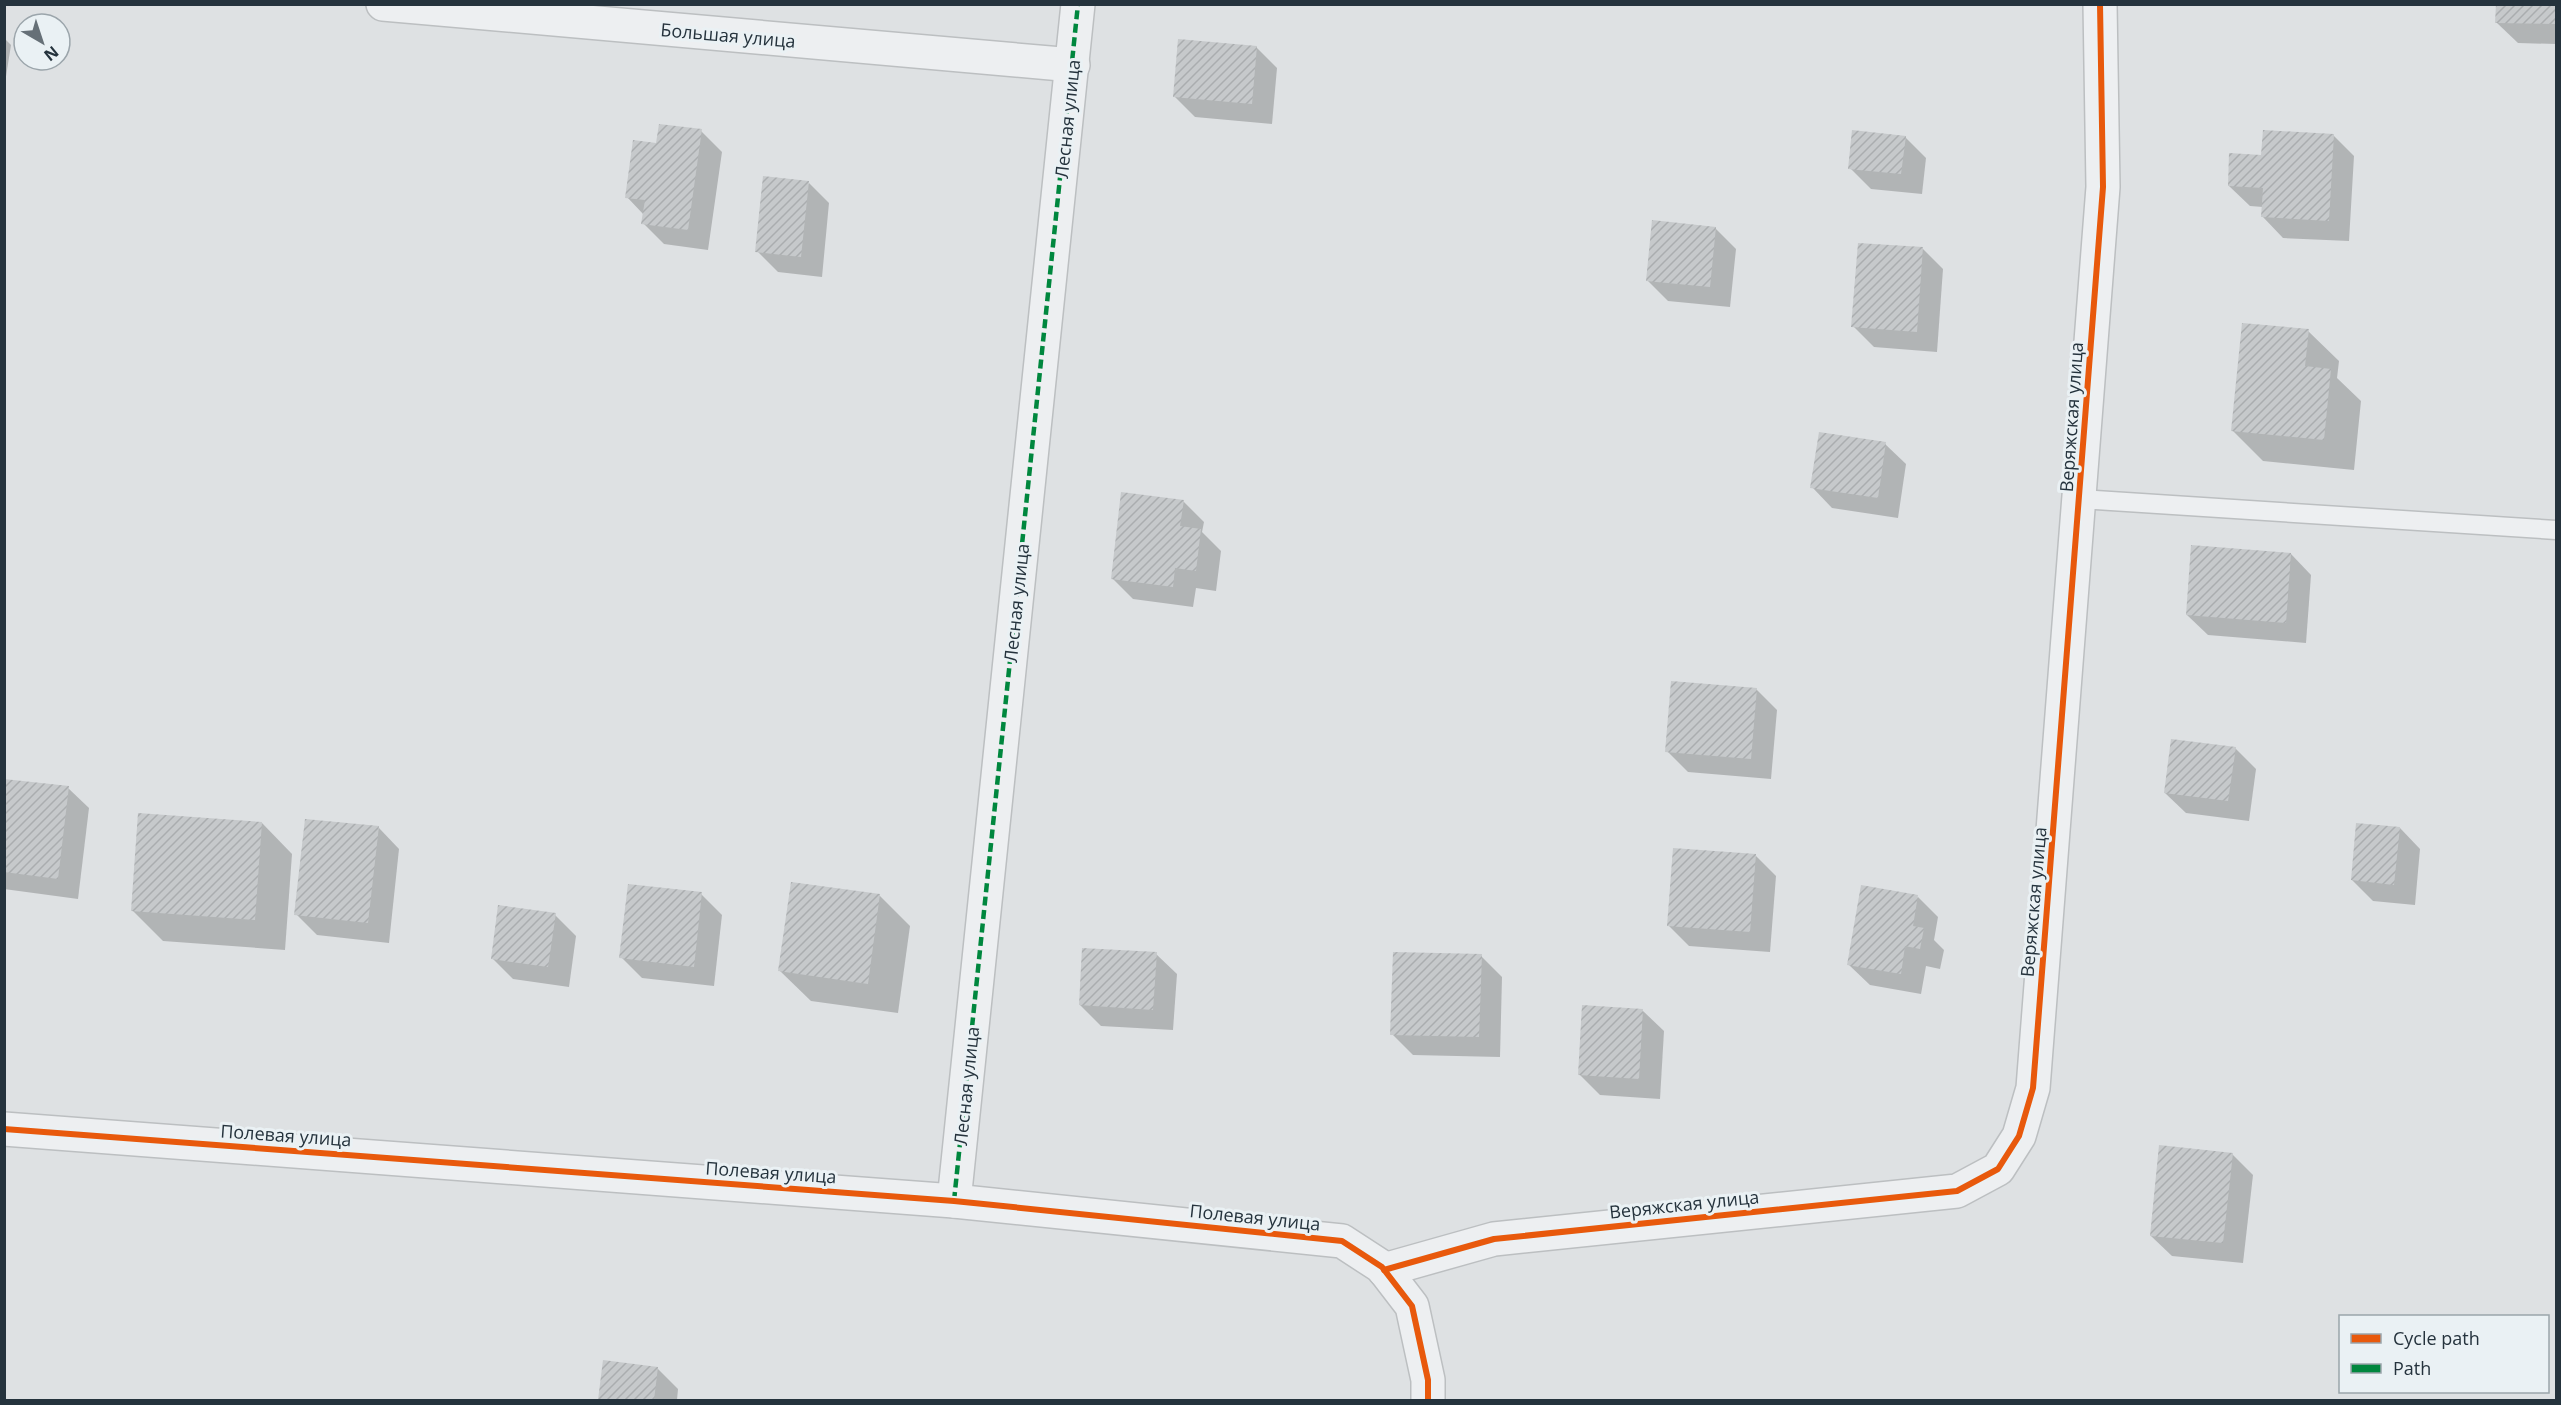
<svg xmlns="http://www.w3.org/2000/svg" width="2561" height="1405" viewBox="0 0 2561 1405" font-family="'Open Sans',sans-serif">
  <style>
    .shadow { fill: #0003 }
    .building { fill: url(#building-hatch) }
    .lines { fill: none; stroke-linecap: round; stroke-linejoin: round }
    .lane-casing { stroke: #bcbfc1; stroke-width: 21 }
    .street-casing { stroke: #bcbfc1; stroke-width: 36 }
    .lane { stroke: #edeff1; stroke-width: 18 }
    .street { stroke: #edeff1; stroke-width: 33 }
    .quiet { stroke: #00873e; stroke-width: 4.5; stroke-dasharray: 9 4.5; stroke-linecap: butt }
    .cycleway-casing { stroke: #eaf1f4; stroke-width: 10 }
    .cycleway { stroke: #e8590c; stroke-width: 6 }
    .labels { text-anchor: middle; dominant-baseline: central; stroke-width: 6; stroke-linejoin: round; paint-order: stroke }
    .street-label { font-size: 18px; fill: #25333d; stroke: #eaf1f4 }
  </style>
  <defs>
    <pattern id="building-hatch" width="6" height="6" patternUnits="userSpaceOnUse" patternTransform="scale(1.5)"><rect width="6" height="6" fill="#c6c9cb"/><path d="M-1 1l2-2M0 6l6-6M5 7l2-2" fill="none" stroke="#aaadaf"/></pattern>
  </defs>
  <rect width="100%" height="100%" fill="#dee1e3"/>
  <g class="shadow">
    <path d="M2497,4H2556V44L2518,43L2497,23Z"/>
    <path d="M4,38L11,45L4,89Z"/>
    <path d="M1256,47L1277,68L1272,124L1195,117L1174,96Z"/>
    <path d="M701,131L722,152L708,250L664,244L643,223L644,215L627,197L658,144Z"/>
    <path d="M2333,135L2354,156L2349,241L2283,238L2263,217V207L2250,206L2229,186L2263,157Z"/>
    <path d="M1905,137L1926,158L1922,194L1871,189L1850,168Z"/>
    <path d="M809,183L829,203L822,277L778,272L757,251Z"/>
    <path d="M1715,228L1736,249L1730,307L1668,301L1647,280Z"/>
    <path d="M1922,248L1943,269L1937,352L1874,347L1853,326Z"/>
    <path d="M2308,331L2339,361L2337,378L2361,401L2354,470L2263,461L2233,431Z"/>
    <path d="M1885,444L1906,464L1898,518L1832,508L1812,487Z"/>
    <path d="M1183,501L1204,522L1202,532L1221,551L1216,591L1196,588L1193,607L1133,599L1112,578Z"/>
    <path d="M2291,554L2311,575L2306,643L2208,635L2187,615Z"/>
    <path d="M1756,689L1777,710L1771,779L1688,772L1667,751Z"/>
    <path d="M2235,748L2256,769L2249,821L2186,813L2165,793Z"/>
    <path d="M4,780L68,788L89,808L78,899L4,889Z"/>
    <path d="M262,823L292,854L285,950L163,941L132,910Z"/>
    <path d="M379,828L399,849L389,943L317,935L296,914Z"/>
    <path d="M2400,828L2420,849L2415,905L2373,901L2352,880Z"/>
    <path d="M1756,856L1776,876L1770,952L1689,946L1668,925Z"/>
    <path d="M701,894L722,915L714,986L642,978L621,957Z"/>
    <path d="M879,895L910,926L898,1013L811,1001L780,971Z"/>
    <path d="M1918,897L1938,917L1934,940L1944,950L1940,969L1926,966L1921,994L1870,985L1849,965Z"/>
    <path d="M555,915L576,936L569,987L513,979L492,958Z"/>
    <path d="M1156,954L1177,974L1173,1030L1101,1026L1080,1005Z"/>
    <path d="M1481,956L1502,977L1500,1057L1413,1055L1392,1034Z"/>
    <path d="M1643,1011L1664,1031L1660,1099L1600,1095L1579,1074Z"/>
    <path d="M2232,1154L2253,1175L2243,1263L2172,1256L2151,1236Z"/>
    <path d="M605,1362L657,1368L678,1389L677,1400H599Z"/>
  </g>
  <g class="building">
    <path d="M2496,4H2556V24L2495,23Z"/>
    <path d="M1178,39L1257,46L1252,104L1173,97Z"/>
    <path d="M659,124L702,129L688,230L641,224L645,200L625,198L633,140L656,143Z"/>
    <path d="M1852,130L1906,136L1901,174L1848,169Z"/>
    <path d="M2263,130L2334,134L2329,221L2261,217L2263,188L2228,186L2229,153L2261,155Z"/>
    <path d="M763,176L809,181L801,257L755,252Z"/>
    <path d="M1652,220L1716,227L1710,287L1646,281Z"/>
    <path d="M1858,243L1923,247L1917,332L1851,327Z"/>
    <path d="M2242,323L2309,329L2305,366L2331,369L2324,440L2231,431Z"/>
    <path d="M1819,432L1886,442L1878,498L1810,488Z"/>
    <path d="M1121,492L1184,500L1180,526L1201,529L1196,571L1175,568L1173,587L1111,579Z"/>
    <path d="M2191,545L2291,553L2286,623L2186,615Z"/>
    <path d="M1671,681L1757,688L1751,759L1665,752Z"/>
    <path d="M2171,739L2236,747L2228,801L2164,793Z"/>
    <path d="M4,779L69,786L58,879L4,872Z"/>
    <path d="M138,813L262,822L255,920L131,911Z"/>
    <path d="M305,819L379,826L368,923L294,915Z"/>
    <path d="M2356,823L2400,827L2394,885L2351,880Z"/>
    <path d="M1673,848L1756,854L1750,932L1667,926Z"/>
    <path d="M791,882L880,894L868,984L778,971Z"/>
    <path d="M628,884L702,892L694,967L619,958Z"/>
    <path d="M1861,885L1918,895L1913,926L1924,928L1920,949L1905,946L1901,974L1847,965Z"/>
    <path d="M498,905L556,913L548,967L491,959Z"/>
    <path d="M1082,948L1157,952L1153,1010L1079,1005Z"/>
    <path d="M1393,952L1482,954L1479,1037L1390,1035Z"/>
    <path d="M1582,1005L1643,1009L1639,1079L1578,1075Z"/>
    <path d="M2159,1145L2233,1153L2223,1243L2150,1236Z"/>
    <path d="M603,1360L658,1367L654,1400H598Z"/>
  </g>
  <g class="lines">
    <g class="lane-casing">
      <path id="lane" d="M2080,499L2556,530"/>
    </g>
    <g class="street-casing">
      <g id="street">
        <path d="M383,4L1073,65"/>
        <path d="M4,1129L954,1201L1342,1241L1382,1267L1412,1306L1428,1380V1400"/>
        <path d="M954,1201L1078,4"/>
        <path d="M1384,1270L1494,1239L1957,1191L1998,1169L2019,1136L2033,1088L2103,187L2100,4"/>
      </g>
    </g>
    <use href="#lane" class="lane"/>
    <use href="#street" class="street"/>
    <path class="quiet" d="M954,1201L1078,4"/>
    <g class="cycleway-casing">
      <g id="cycleway">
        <path d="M4,1129L954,1201L1342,1241L1382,1267L1412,1306L1428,1380V1400"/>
        <path d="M1384,1270L1494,1239L1957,1191L1998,1169L2019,1136L2033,1088L2103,187L2100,4"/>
      </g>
    </g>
    <use href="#cycleway" class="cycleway"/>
  </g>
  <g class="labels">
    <g class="street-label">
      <text transform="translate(728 35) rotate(5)">Большая улица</text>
      <text transform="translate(1067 119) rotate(-84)">Лесная улица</text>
      <text transform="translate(2071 417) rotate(-86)">Веряжская улица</text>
      <text transform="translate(1016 603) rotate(-84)">Лесная улица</text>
      <text transform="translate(2033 902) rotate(-85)">Веряжская улица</text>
      <text transform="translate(966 1086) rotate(-84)">Лесная улица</text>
      <text transform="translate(286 1135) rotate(4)">Полевая улица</text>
      <text transform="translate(771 1172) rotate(4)">Полевая улица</text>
      <text transform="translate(1684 1204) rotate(-6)">Веряжская улица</text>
      <text transform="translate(1255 1217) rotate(6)">Полевая улица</text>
    </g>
  </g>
  <rect width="2561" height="1405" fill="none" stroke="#25333d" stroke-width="12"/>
  <rect x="2339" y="1315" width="210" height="78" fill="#eaf1f4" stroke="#9ba5ab" stroke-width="1.5"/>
  <rect x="2351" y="1334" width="30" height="9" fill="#e8590c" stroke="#9ba5ab" stroke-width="1.5"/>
  <text x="2393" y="1345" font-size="18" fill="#25333d">Cycle path</text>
  <rect x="2351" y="1364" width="30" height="9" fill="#00873e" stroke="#9ba5ab" stroke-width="1.5"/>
  <text x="2393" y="1375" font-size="18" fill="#25333d">Path</text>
  <g transform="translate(42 42) rotate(141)"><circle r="28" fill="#eaf1f4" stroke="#9ba5ab" stroke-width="1.5"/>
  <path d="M0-4.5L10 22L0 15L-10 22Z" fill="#667077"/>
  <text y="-9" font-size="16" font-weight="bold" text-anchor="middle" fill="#25333d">N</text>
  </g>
</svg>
